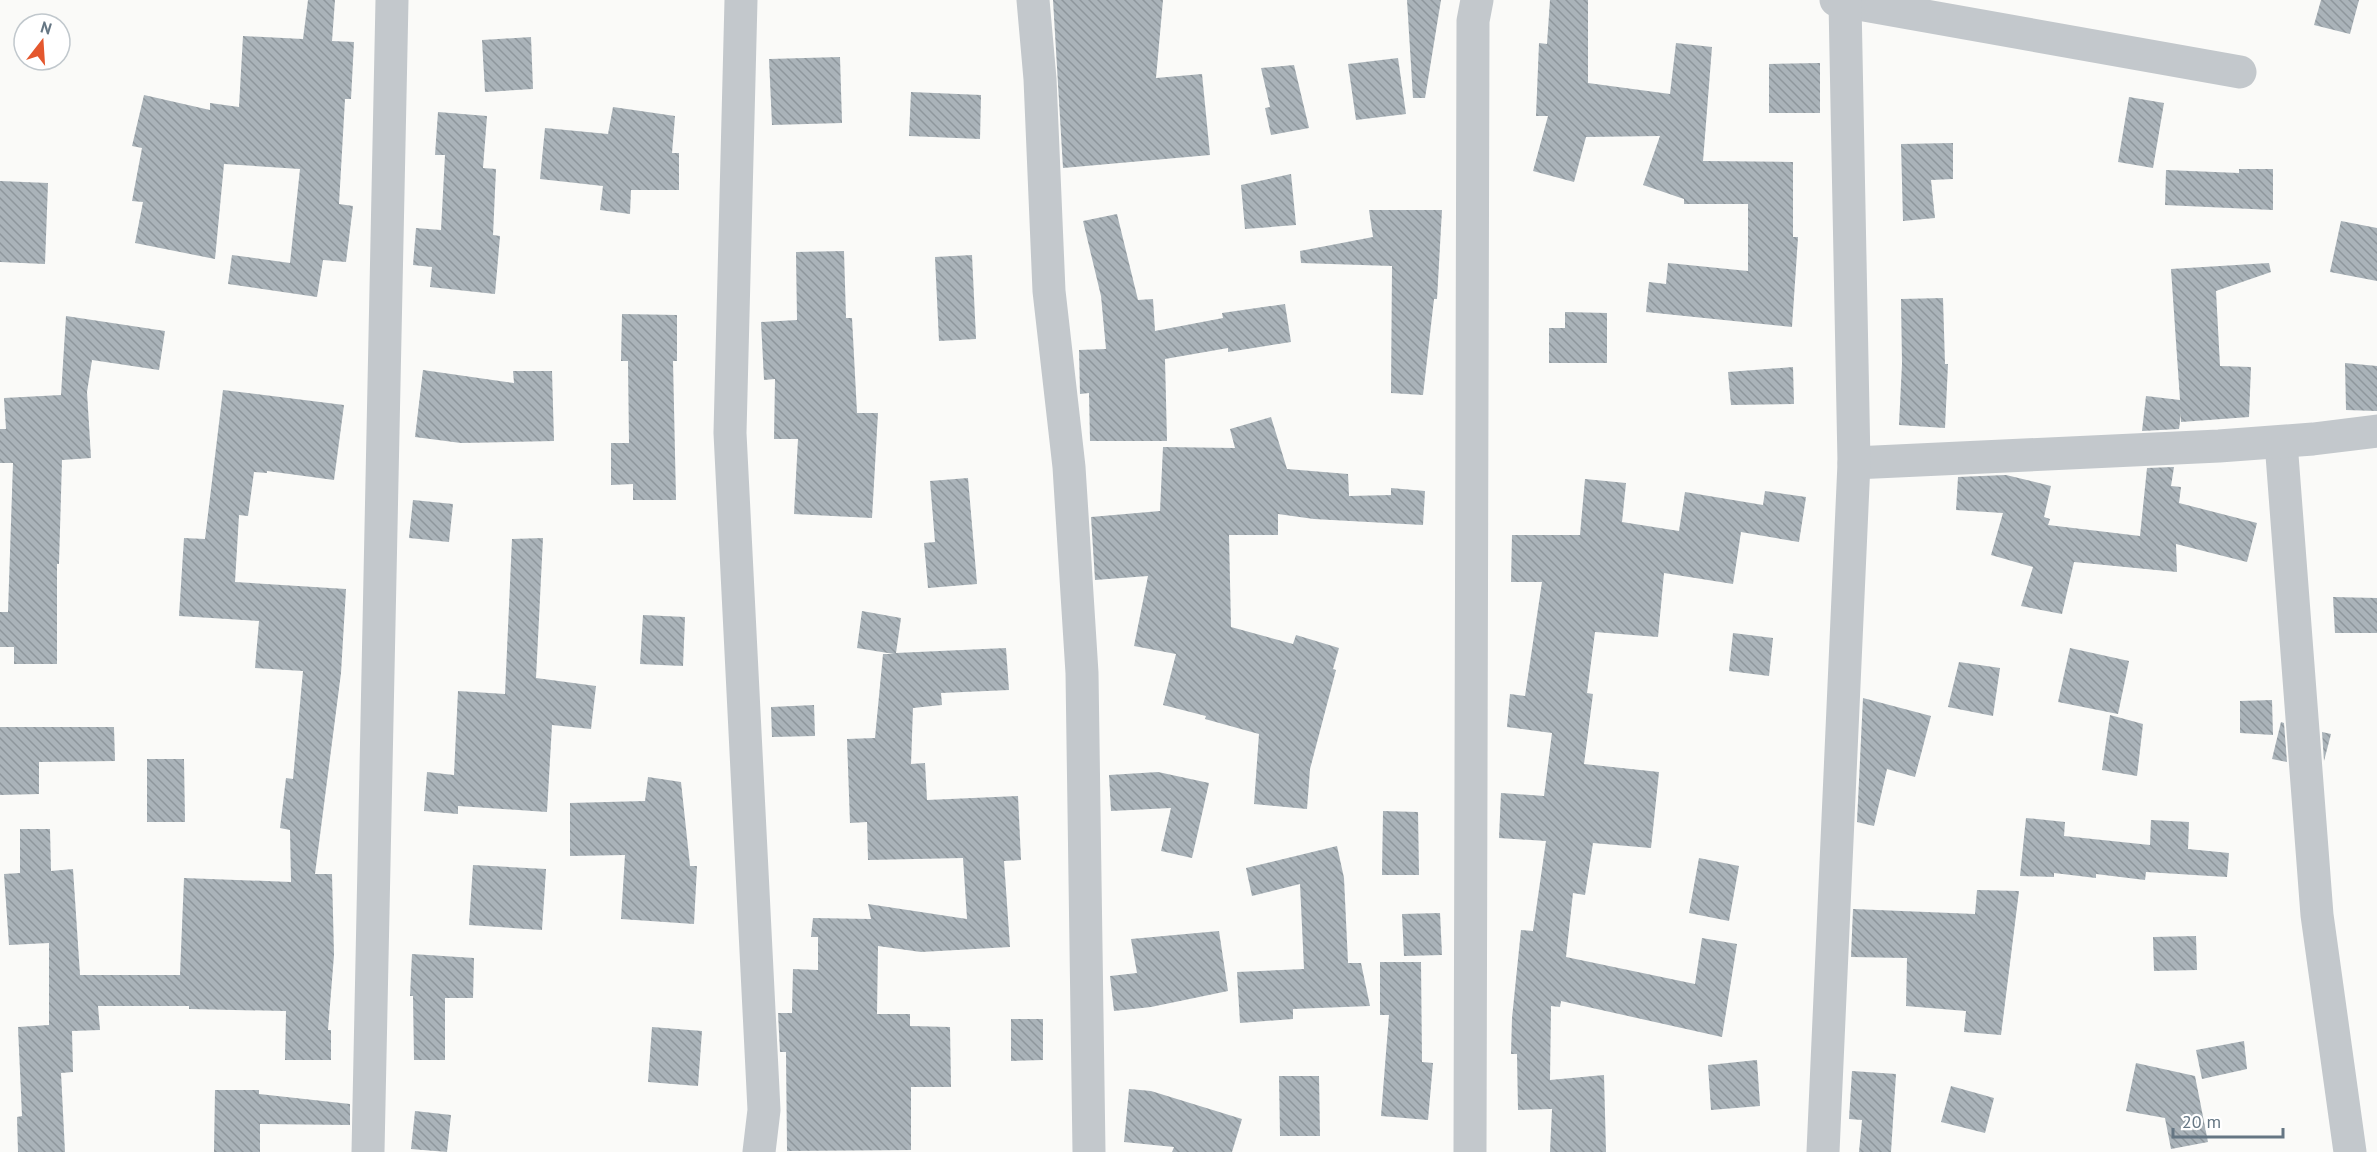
<svg xmlns="http://www.w3.org/2000/svg" width="2377" height="1152" viewBox="0 0 2377 1152" font-family="'PT Sans',sans-serif">
  <style>
    .building { fill: url(#building-back-hatch) }
    .lines { fill: none; stroke-linecap: round; stroke-linejoin: round }
    .minor { stroke: #c3c8cc; stroke-width: 33 }
  </style>
  <defs>
    <pattern id="building-back-hatch" width="6" height="6" patternUnits="userSpaceOnUse" patternTransform="scale(1.5)"><rect width="6" height="6" fill="#aab3b9"/><path d="M-1 5l2 2M0 0l6 6M5-1l2 2" fill="none" stroke="#8e969c"/></pattern>
  </defs>
  <rect width="100%" height="100%" fill="#fafaf8"/>
  <g class="building">
    <path d="M308,0H335L332,41L354,42L351,99H345L339,204L353,206L346,262L323,260L317,297L228,284L232,255L290,263L300,169L224,164L215,259L135,243L143,202L132,201L142,148L132,146L144,95L210,110V103L239,107L243,36L303,39Z"/>
    <path d="M1053,0H1163L1156,78L1202,74L1210,155L1063,168Z"/>
    <path d="M1407,0H1441L1425,98H1413Z"/>
    <path d="M1550,0H1588V83L1670,94L1676,43L1712,47L1703,161L1793,162V237H1798L1792,327L1646,312L1649,282L1666,284L1668,263L1748,271V204H1684V199L1643,185L1660,136L1586,137L1574,182L1533,171L1548,116H1536L1539,43L1547,44Z"/>
    <path d="M2321,0H2359L2350,34L2314,25Z"/>
    <path d="M531,37L533,89L485,92L482,40Z"/>
    <path d="M840,57L842,123L772,125L769,59Z"/>
    <path d="M1398,58L1406,114L1356,120L1348,64Z"/>
    <path d="M1820,63V113H1769V64Z"/>
    <path d="M1294,65L1309,128L1271,135L1265,108L1270,107L1261,68Z"/>
    <path d="M911,92L981,95L980,139L909,136Z"/>
    <path d="M2129,97L2164,103L2153,168L2118,162Z"/>
    <path d="M613,107L675,116L672,153H679V190H631L630,214L600,210L603,186L540,179L545,128L608,134Z"/>
    <path d="M438,112L487,116L483,168L496,169L493,235L500,236L495,294L430,287L432,267L413,265L416,228L441,230L445,155H435Z"/>
    <path d="M1953,143V179L1931,180L1935,218L1903,221L1901,144Z"/>
    <path d="M2239,169H2273V210L2165,205L2166,170L2239,173Z"/>
    <path d="M1291,174L1296,225L1245,229L1241,185Z"/>
    <path d="M0,181L48,183L45,264L0,262Z"/>
    <path d="M1369,210H1442L1437,299H1434L1423,395L1391,393L1392,266L1301,263L1300,251L1373,237Z"/>
    <path d="M1117,214L1138,300L1153,299L1155,331L1223,318L1222,313L1285,304L1291,342L1228,352V348L1165,359L1167,441H1090L1089,393L1080,394L1079,350L1106,349L1101,296L1083,221Z"/>
    <path d="M2341,221L2377,228V281L2330,272Z"/>
    <path d="M844,251L846,318H852L857,413H878L872,518L794,514L798,439H774L775,379L764,380L761,322L797,320L796,252Z"/>
    <path d="M972,255L976,339L939,341L935,257Z"/>
    <path d="M2269,263L2271,272L2216,291L2220,366L2251,367L2249,417L2181,422V414L2179,429L2142,431L2146,396L2180,400L2171,269Z"/>
    <path d="M1943,298L1945,364H1948L1945,428L1899,425L1902,364L1901,299Z"/>
    <path d="M1565,312L1607,313V363H1549V328H1565Z"/>
    <path d="M622,314L677,315V361H673L676,500H633V484L611,485V443H629L628,361H621Z"/>
    <path d="M66,316L165,331L159,370L92,360L87,392L91,458L62,460L59,564H57V664H14V647H0V612H8L13,463H0V429H6L4,398L61,395Z"/>
    <path d="M2345,363L2377,366V411L2346,410Z"/>
    <path d="M1793,367L1794,404L1731,405L1728,372Z"/>
    <path d="M423,370L514,383L513,371H552L554,441L461,443L415,437Z"/>
    <path d="M223,390L344,405L334,480L267,471V473L254,472L248,516L239,515L235,582L346,589L341,673L315,874H332L334,955L328,1030H331V1060H285L286,1011L189,1009V1006H98L100,1030L72,1031L73,1072L61,1073L65,1152H18L17,1117L22,1116L18,1027L49,1025V943L9,945L4,874L20,873V829H50L51,871L73,869L80,975H180L184,878L291,882L290,830L280,828L286,778L293,779L303,671L255,668L259,621L179,616L184,538L205,539Z"/>
    <path d="M1271,417L1287,469L1348,474L1349,496L1391,495V488L1425,491L1423,525L1314,519L1278,514V535H1229L1231,627L1293,644L1296,635L1339,648L1333,669L1336,670L1310,769L1307,809L1254,804L1259,734L1205,719L1206,716L1163,705L1176,654L1134,646L1148,576L1095,580L1091,517L1160,511L1163,447L1235,448L1230,429Z"/>
    <path d="M2174,467L2171,486L2181,487L2179,503L2257,523L2247,562L2176,544L2177,572L2074,562L2062,614L2021,606L2033,567L1991,555L2003,513L1956,510L1958,477L2006,475L2051,486L2044,517L2050,519L2048,525L2140,536L2147,468Z"/>
    <path d="M968,478L977,584L928,588L924,543L935,542L930,481Z"/>
    <path d="M1585,479L1626,483L1622,522L1679,531L1685,492L1763,505L1765,491L1806,497L1799,542L1741,532L1733,584L1664,573L1658,637L1595,632L1587,693L1593,694L1584,764L1659,772L1651,848L1593,843L1585,895L1573,893L1566,957L1695,984L1702,938L1737,944L1722,1037L1561,1001L1560,1007L1551,1006L1550,1080L1604,1075L1606,1152H1550L1552,1109L1518,1110L1517,1054H1511L1512,1018L1521,930L1533,931L1546,841L1499,838L1501,793L1544,796L1552,733L1507,727L1510,694L1525,696L1542,582H1511L1512,535H1580Z"/>
    <path d="M413,500L453,504L449,542L409,538Z"/>
    <path d="M543,538L536,678L596,686L591,729L552,725L547,812L458,806V814L424,811L427,772L454,775L458,691L505,694L512,539Z"/>
    <path d="M2333,597L2377,598V633H2335Z"/>
    <path d="M862,611L901,618L896,653L1006,648L1009,690L941,693L942,705L913,708L911,764L925,763L927,800L1018,796L1021,860L1004,861L1010,947L921,952L878,946L877,1014H910V1026L950,1027L951,1087H911V1150L787,1151L786,1052H780L778,1013H792L793,969L818,970V937H811L813,918L871,919L868,904L967,919L963,858L868,860L867,822L850,823L847,739L875,738L883,654H894L857,648Z"/>
    <path d="M643,615L685,617L683,666L640,664Z"/>
    <path d="M1733,633L1773,638L1769,676L1729,671Z"/>
    <path d="M2070,648L2129,661L2118,714L2058,702Z"/>
    <path d="M1959,662L2000,668L1993,716L1948,707Z"/>
    <path d="M1863,698L1931,716L1915,777L1887,769L1874,826L1857,822Z"/>
    <path d="M2272,700L2273,735L2240,733V701Z"/>
    <path d="M814,705L815,736L772,737L771,707Z"/>
    <path d="M2110,715L2143,724L2137,776L2102,770Z"/>
    <path d="M2281,722L2284,723L2287,762L2272,759Z"/>
    <path d="M0,727H114L115,761L39,762V794L0,795Z"/>
    <path d="M2322,732L2331,734L2324,761Z"/>
    <path d="M147,759H184L185,822H147Z"/>
    <path d="M1158,772L1209,783L1192,858L1161,851L1171,808L1111,811L1109,775Z"/>
    <path d="M648,777L681,782L690,866H697L694,924L621,919L625,855L570,856V803L645,801Z"/>
    <path d="M1383,811L1418,812L1419,875H1382Z"/>
    <path d="M2026,818L2065,822L2064,836L2150,845L2151,820L2189,822L2188,849L2229,853L2227,877L2146,872L2145,880L2096,874V878L2054,873V877L2020,876Z"/>
    <path d="M1337,846L1344,878L1348,963H1361L1370,1006L1293,1009V1019L1240,1023L1237,972L1304,969L1300,884L1252,896L1246,868Z"/>
    <path d="M1699,858L1739,866L1729,921L1689,913Z"/>
    <path d="M473,865L546,869L542,930L469,925Z"/>
    <path d="M1977,890L2019,891L2001,1035L1964,1032L1966,1011L1906,1006L1907,958L1851,957L1853,909L1975,914Z"/>
    <path d="M1440,913L1442,955L1404,956L1402,914Z"/>
    <path d="M1219,931L1228,991L1151,1007L1114,1011L1110,976L1137,973L1131,939Z"/>
    <path d="M2196,936L2197,970L2154,971L2153,937Z"/>
    <path d="M412,954L474,958L473,998H445V1060H414L413,996H410Z"/>
    <path d="M1380,962H1421L1422,1062L1433,1063L1428,1120L1381,1116L1389,1015H1380Z"/>
    <path d="M1011,1019H1043V1060L1011,1061Z"/>
    <path d="M652,1027L702,1031L698,1086L648,1082Z"/>
    <path d="M2244,1041L2247,1069L2202,1079L2196,1050Z"/>
    <path d="M1757,1060L1760,1106L1711,1110L1708,1065Z"/>
    <path d="M2136,1063L2195,1076L2208,1142L2171,1149L2165,1118L2126,1111Z"/>
    <path d="M1852,1071L1896,1074L1891,1152H1859L1862,1120L1849,1119Z"/>
    <path d="M1279,1076H1319L1320,1136H1280Z"/>
    <path d="M1951,1086L1994,1098L1985,1133L1941,1122Z"/>
    <path d="M1129,1089L1151,1091L1242,1119L1232,1152H1172L1174,1147L1124,1142Z"/>
    <path d="M215,1090H259V1094L350,1104V1125L260,1124V1152H214Z"/>
    <path d="M415,1111L451,1115L447,1152L411,1149Z"/>
  </g>
  <g class="lines">
    <g class="minor">
      <path d="M741,0L730,433L764,1110L759,1152"/>
      <path d="M1033,0L1040,79L1049,291L1069,467L1082,673L1089,1152"/>
      <path d="M1836,0L2240,72"/>
      <path d="M2281,442L2317,915L2350,1152"/>
      <path d="M1854,463L2219,446L2313,439L2377,431"/>
      <path d="M368,1152L392,0"/>
      <path d="M1470,1152L1473,21L1477,0"/>
      <path d="M1823,1152L1854,463L1845,2"/>
    </g>
  </g>
  <g transform="translate(42 42) rotate(17)"><circle r="28" fill="#ffffff" stroke="#c1c8cd" stroke-width="1.5"/>
  <path d="M0-4.5L10 22L0 15L-10 22Z" fill="#e4572e"/>
  <text y="-9" font-size="16" font-weight="bold" text-anchor="middle" fill="#657683">N</text>
  </g>
  <path d="M2173 1128v9h110v-9" fill="none" stroke="#657683" stroke-width="3"/>
  <text x="2182" y="1128" font-size="18" fill="#657683" stroke="#ffffff" stroke-width="4.5" paint-order="stroke">20 m</text>
</svg>
